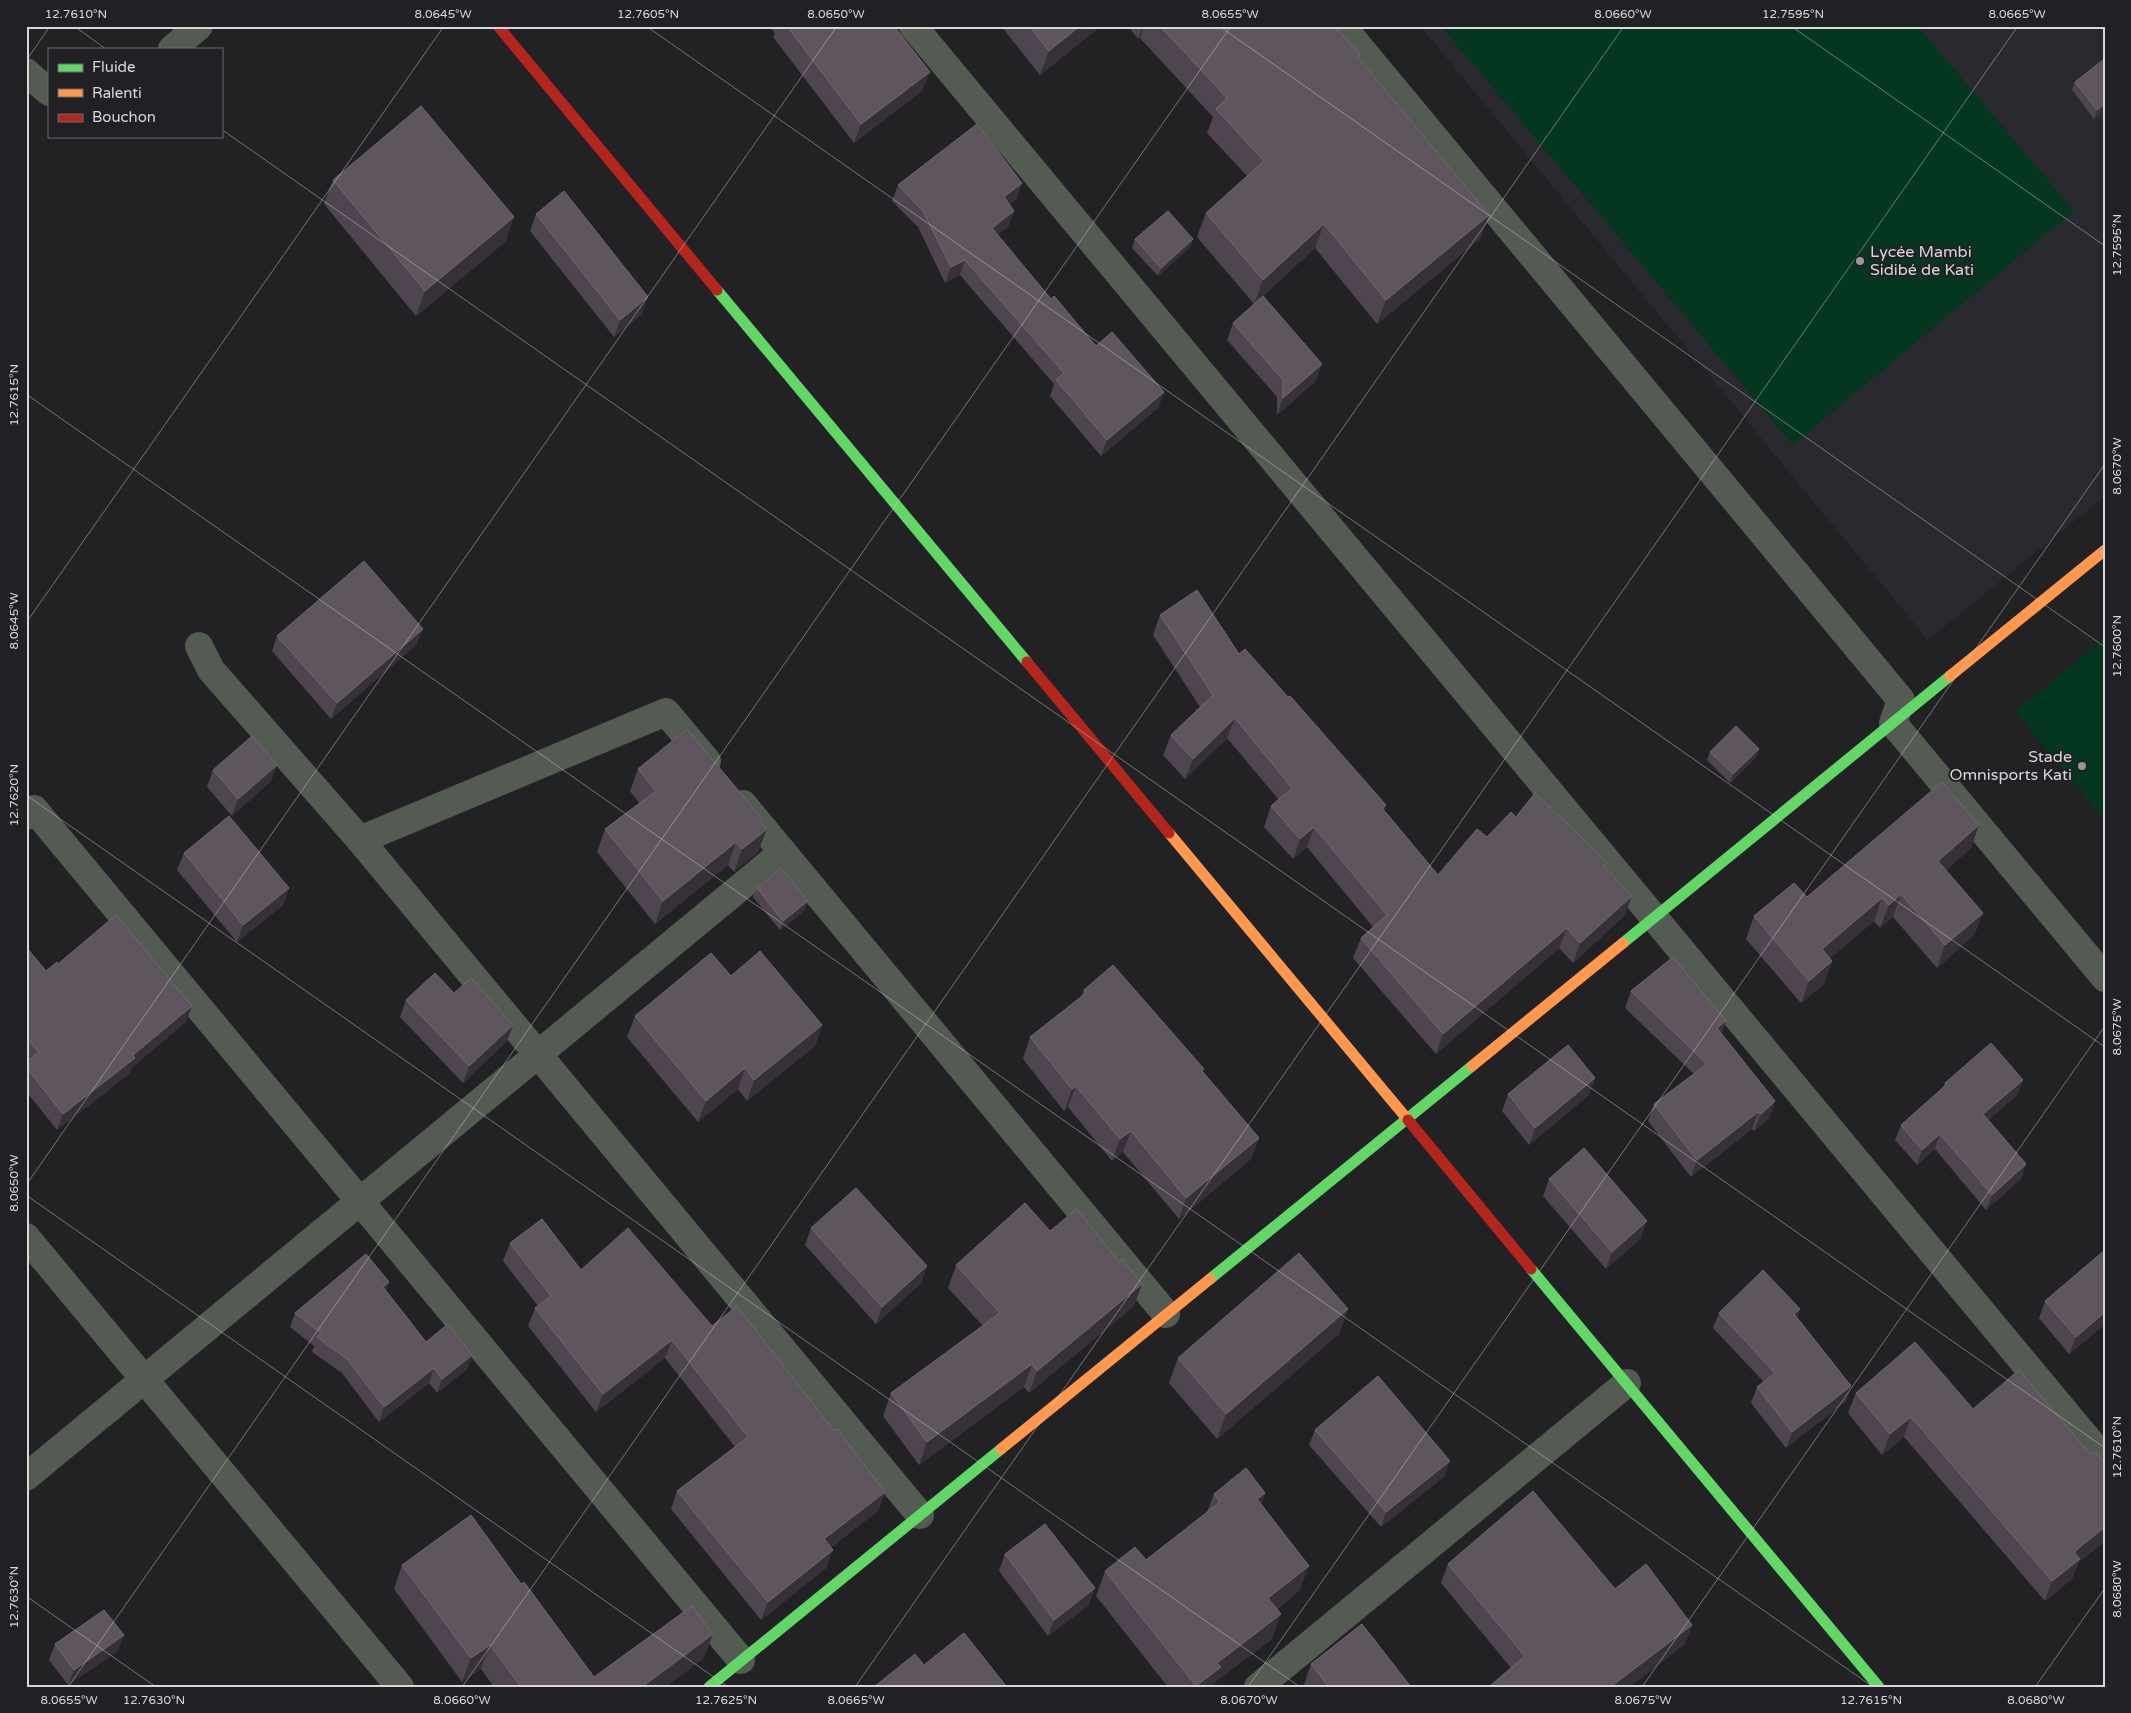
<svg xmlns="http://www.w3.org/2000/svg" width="2131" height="1713" viewBox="0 0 2131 1713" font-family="'Varela Round',sans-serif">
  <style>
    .built { fill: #2a2930 }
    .green { fill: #053620 }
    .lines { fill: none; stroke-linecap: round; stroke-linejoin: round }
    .street { stroke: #535b52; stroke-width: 28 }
    .fast { stroke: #63d668; stroke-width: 11 }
    .slow { stroke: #ff974d; stroke-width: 11 }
    .jam { stroke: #b3261e; stroke-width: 11 }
    .wall { fill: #4f4550 }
    .shaded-wall { fill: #373038 }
    .building { fill: #5e555f; stroke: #716972 }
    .ticks { fill: none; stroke: #d8d8da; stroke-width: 1; stroke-opacity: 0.45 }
    .poi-dot { fill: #98989a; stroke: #212024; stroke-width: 2 }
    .labels { text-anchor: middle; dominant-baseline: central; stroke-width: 4; stroke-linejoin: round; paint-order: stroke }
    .poi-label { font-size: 16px; fill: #d8d8da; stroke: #212024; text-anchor: start }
    .neatline { fill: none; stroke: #d8d8da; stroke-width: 2 }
    .ticks-label { font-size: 12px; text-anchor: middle; fill: #d8d8da }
  </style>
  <rect width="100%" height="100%" fill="#222123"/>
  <path class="built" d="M1420,26H2105V496L1928,640Z"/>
  <g class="green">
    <path d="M1441,26H1918L2074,211L1793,445Z"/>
    <path d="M2105,638V821L2015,711Z"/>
  </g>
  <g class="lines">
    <g class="street">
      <path d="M913,26L2105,1460"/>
      <path d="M1342,26L1901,700L1893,723L2105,978"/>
      <path d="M172,49L199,26"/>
      <path d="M26,72L49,92"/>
      <path d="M199,646L211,670L360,840L920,1515"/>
      <path d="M743,804L1166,1314"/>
      <path d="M26,816L34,809L741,1660"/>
      <path d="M360,840L666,712L707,761"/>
      <path d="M26,1237L400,1687"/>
      <path d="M26,1477L783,852"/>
      <path d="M1258,1687L1627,1383"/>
    </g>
    <g class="fast">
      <path d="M717,290L1027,662"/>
      <path d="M1623,943L1950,676"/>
      <path d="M1531,1269L1879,1687"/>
      <path d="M1210,1279L1472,1066"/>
      <path d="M709,1687L1001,1449"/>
    </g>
    <g class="slow">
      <path d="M1950,676L2105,550"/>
      <path d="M1169,833L1408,1120"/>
      <path d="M1472,1066L1623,943"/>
      <path d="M1001,1449L1210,1279"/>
    </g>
    <g class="jam">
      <path d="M498,26L717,290"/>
      <path d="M1027,662L1169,833"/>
      <path d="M1408,1120L1531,1269"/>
    </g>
  </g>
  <g class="wall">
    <path d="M768,26H894L922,91L854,143L773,37L775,33Z"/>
    <path d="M1001,26H1101L1040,75Z"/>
    <path d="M1128,26H1334L1358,57L1489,215L1480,239L1377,324L1315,248L1263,296L1316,381L1277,415V397L1227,340L1233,323L1254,304L1197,237L1206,213L1247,176L1207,133L1213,117L1140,38L1138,39Z"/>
    <path d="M2075,82L2105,110L2094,119L2072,90Z"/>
    <path d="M333,180L514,217L505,242L416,316L324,204Z"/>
    <path d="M1022,183L1016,199L1009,204L1014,211L1008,227L997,235L1051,299L1096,346L1164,392L1158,408L1101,456L1050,396L1054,384L960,275L945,283L918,227L892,201L898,185Z"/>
    <path d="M536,214L642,314L614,337L530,231Z"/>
    <path d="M1135,239H1193L1190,247L1158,276L1132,248Z"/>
    <path d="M1160,615L1239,654L1386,805L1384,810L1438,875L1487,837L1516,817L1605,867L1632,896L1624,916L1573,963L1559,948L1436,1054L1353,958L1361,938L1373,927L1307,847L1293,859L1264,827L1271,806L1279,800L1227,738L1185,779L1163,755L1171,735L1200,707L1153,635Z"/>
    <path d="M277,636L417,644L331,719L272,651Z"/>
    <path d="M1759,749L1756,757L1730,783L1707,760L1710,752Z"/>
    <path d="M277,765L271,781L232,816L207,787L213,770Z"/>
    <path d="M638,769L762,823L758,852L734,872L728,865L655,924L597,852L605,829L639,803L630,791Z"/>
    <path d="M1979,825L1971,848L1946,870L1983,913L1974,935L1937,968L1893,917L1880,928L1874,921L1830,958L1832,961L1824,984L1801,1003L1746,939L1754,916L1807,897Z"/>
    <path d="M184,853L289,888L283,905L237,942L177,870Z"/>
    <path d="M757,888L805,910L780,930L753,897Z"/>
    <path d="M26,947L46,971L58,964L186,1022L132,1067L129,1074L57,1130L26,1091Z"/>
    <path d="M731,976L822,1025L815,1046L747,1101L738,1089L698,1122L627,1037L635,1016Z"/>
    <path d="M1084,990L1203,1072L1259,1138L1251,1159L1179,1219L1123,1152L1112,1161L1068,1107L1064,1111L1023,1059L1030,1037L1081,997Z"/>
    <path d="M1631,991L1726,1021L1721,1034L1775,1101L1769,1118L1754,1131L1752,1129L1691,1177L1648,1121L1654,1104L1694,1074L1625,1008Z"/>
    <path d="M454,993L513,1025L507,1041L463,1083L400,1017L406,1000Z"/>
    <path d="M1595,1078L1589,1095L1529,1145L1502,1111L1508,1094Z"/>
    <path d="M2023,1080L2017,1095L1988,1120L2026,1164L2021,1179L1986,1210L1935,1149L1917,1165L1895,1140L1901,1125L1943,1088L1945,1083Z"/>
    <path d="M1549,1179L1641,1238L1606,1269L1543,1196Z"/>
    <path d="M811,1228L927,1266L921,1283L876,1324L805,1245Z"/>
    <path d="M1050,1231L1134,1306L1029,1393L1024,1387L919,1465L883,1416L891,1393L983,1326L948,1288L956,1265Z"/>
    <path d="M510,1243L581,1270L712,1326L879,1510L831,1547L826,1568L761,1620L671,1509L677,1491L735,1447L665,1358L596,1412L528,1326L535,1308L538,1306L503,1261Z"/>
    <path d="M2105,1250V1324L2069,1354L2039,1318L2045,1301Z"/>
    <path d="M386,1291L426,1342L472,1355L467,1369L437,1393L429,1383L379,1422L342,1373L312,1352L314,1346L290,1327L295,1313Z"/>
    <path d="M1348,1309L1339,1334L1217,1439L1169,1383L1178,1358Z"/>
    <path d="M1800,1309L1797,1317L1851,1386L1846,1401L1786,1448L1751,1403L1757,1387L1764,1382L1713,1328L1719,1313Z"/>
    <path d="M1856,1393L1973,1409L2090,1454L2105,1464V1541L2078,1563L2072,1579L2045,1601L1904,1437L1882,1455L1848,1413Z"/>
    <path d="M1315,1430L1445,1476L1381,1527L1309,1445Z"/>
    <path d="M1265,1493L1261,1505L1300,1590L1277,1609L1272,1639L1215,1682L1214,1687H1168L1096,1596L1105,1571L1146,1560L1207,1512L1214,1494Z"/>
    <path d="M1005,1554L1089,1605L1048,1636L999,1571Z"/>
    <path d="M1448,1564L1615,1589L1692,1625L1685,1644L1629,1687H1490L1491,1685L1511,1668L1441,1583Z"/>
    <path d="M402,1565L521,1584L594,1677L704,1658L665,1687H494L481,1669L462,1682L394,1589Z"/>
    <path d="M55,1644L118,1651L68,1685L49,1660Z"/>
    <path d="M1311,1664L1411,1687H1303Z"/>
  </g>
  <g class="shaded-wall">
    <path d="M1080,26H1101L1040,75L1049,51Z"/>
    <path d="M1143,26H1144L1140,38L1138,39Z"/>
    <path d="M930,72L922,91L854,143L861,124Z"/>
    <path d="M2105,104V110L2094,119L2097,110Z"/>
    <path d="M1022,183L1016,199L998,213L1004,197Z"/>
    <path d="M1014,211L1008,227L986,244L992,228Z"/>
    <path d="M1489,215L1480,239L1377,324L1386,300Z"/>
    <path d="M514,217L505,242L416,316L425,291Z"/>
    <path d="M1324,224L1315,248L1254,304L1263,280Z"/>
    <path d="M1193,239L1190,247L1158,276L1161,268Z"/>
    <path d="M965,260L960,275L945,283L951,267Z"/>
    <path d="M648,297L642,314L614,337L620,320Z"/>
    <path d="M1322,364L1316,381L1277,415L1283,398Z"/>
    <path d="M1164,392L1158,408L1101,456L1107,440Z"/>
    <path d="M423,629L417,644L331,719L337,703Z"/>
    <path d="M1235,718L1227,738L1185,779L1193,759Z"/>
    <path d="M1759,749L1756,757L1730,783L1733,774Z"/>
    <path d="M277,765L271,781L232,816L238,799Z"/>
    <path d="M763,820L757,838L767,829L758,852L734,872L742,849L761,822Z"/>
    <path d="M1979,825L1971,848L1930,883L1938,861Z"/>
    <path d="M1314,827L1307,847L1293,859L1300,839Z"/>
    <path d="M736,842L728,865L655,924L663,901Z"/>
    <path d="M289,888L283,905L237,942L243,925Z"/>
    <path d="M1901,894L1893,917L1880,928L1889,905Z"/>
    <path d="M1632,896L1624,916L1573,963L1580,943Z"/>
    <path d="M1882,898L1874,921L1814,972L1822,949Z"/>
    <path d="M808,901L805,910L780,930L783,921Z"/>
    <path d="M1983,913L1974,935L1937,968L1945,945Z"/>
    <path d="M1567,928L1559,948L1436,1054L1443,1034Z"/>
    <path d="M1832,961L1824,984L1801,1003L1809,981Z"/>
    <path d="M192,1006L186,1022L132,1067L129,1074L57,1130L63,1114L133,1055Z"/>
    <path d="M1726,1021L1720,1037L1717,1028Z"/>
    <path d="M513,1025L507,1041L463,1083L469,1066Z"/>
    <path d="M822,1025L815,1046L747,1101L754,1080Z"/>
    <path d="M745,1068L738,1089L698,1122L706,1101Z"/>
    <path d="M1595,1078L1589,1095L1529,1145L1535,1128Z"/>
    <path d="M2023,1080L2017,1095L1977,1129L1983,1114Z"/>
    <path d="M1076,1086L1068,1107L1064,1111L1072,1089Z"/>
    <path d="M1775,1101L1769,1118L1754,1131L1761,1114Z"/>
    <path d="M1758,1112L1752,1129L1691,1177L1697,1160Z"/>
    <path d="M1131,1131L1123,1152L1112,1161L1120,1139Z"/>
    <path d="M1940,1134L1935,1149L1917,1165L1922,1150Z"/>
    <path d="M1259,1138L1251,1159L1179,1219L1186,1198Z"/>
    <path d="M2026,1164L2021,1179L1986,1210L1992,1195Z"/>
    <path d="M1647,1221L1641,1238L1606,1269L1612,1252Z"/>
    <path d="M927,1266L921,1283L876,1324L882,1307Z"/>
    <path d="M389,1282L384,1297L383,1287Z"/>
    <path d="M1142,1284L1134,1306L1029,1393L1037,1371Z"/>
    <path d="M1348,1309L1339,1334L1217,1439L1226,1414Z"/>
    <path d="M1800,1309L1794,1324V1314Z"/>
    <path d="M2105,1312V1324L2069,1354L2076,1337Z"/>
    <path d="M672,1340L665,1358L596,1412L603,1394Z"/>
    <path d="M472,1355L467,1369L437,1393L442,1379Z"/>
    <path d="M1032,1364L1024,1387L919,1465L927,1442Z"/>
    <path d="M434,1368L429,1383L379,1422L384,1407Z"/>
    <path d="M1851,1386L1846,1401L1786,1448L1792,1432Z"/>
    <path d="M1911,1417L1904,1437L1882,1455L1890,1434Z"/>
    <path d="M1450,1461L1445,1476L1381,1527L1386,1512Z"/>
    <path d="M885,1492L879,1510L817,1557L824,1539Z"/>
    <path d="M1265,1493L1256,1518L1257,1499Z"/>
    <path d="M2105,1527V1541L2078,1563L2072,1579L2045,1601L2052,1581L2074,1552Z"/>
    <path d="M833,1550L826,1568L761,1620L768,1602Z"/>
    <path d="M1309,1566L1300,1590L1259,1622L1268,1598Z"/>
    <path d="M1095,1588L1089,1605L1048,1636L1054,1620Z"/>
    <path d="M1281,1614L1272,1639L1215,1682L1214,1687H1196L1217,1663Z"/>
    <path d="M1692,1625L1685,1644L1629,1687H1613V1685Z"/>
    <path d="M713,1634L704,1658L665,1687H642Z"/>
    <path d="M124,1635L118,1651L68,1685L74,1670Z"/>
    <path d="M490,1645L481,1669L462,1682L471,1658Z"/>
  </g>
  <g class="building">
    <path d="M787,26H894L930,72L861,124Z"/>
    <path d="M1029,26H1080L1049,51Z"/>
    <path d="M1160,26H1334L1360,54L1357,56L1489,215L1386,300L1324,224L1263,280L1206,213L1264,161L1216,109L1227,98Z"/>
    <path d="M2103,60L2105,62V104L2097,110L2075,82Z"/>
    <path d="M421,106L514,217L425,291L333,180Z"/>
    <path d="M977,124L1022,183L1004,197L1014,211L992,228L1051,299L1054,296L1096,346L1112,332L1164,392L1107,440L1056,380L1064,373L965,260L951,267L923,211L898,185Z"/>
    <path d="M564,191L648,297L620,320L536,214Z"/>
    <path d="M1168,211L1193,239L1161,268L1135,239Z"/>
    <path d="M1263,296L1322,364L1283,398V380L1233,323Z"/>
    <path d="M364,561L423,629L337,703L277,636Z"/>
    <path d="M1197,590L1239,654L1245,649L1288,697L1290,696L1386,805L1382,808L1438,875L1477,829L1487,837L1511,812L1516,817L1535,793L1607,862L1604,866L1632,896L1580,943L1567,928L1443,1034L1361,938L1387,915L1314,827L1300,839L1271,806L1292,788L1235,718L1193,759L1171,735L1213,695L1160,615Z"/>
    <path d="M1736,726L1759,749L1733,774L1710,752Z"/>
    <path d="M687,729L763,820L761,822L767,829L742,849L736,842L663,901L605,829L656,791L638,769Z"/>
    <path d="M252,736L277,765L238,799L213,770Z"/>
    <path d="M1942,782L1979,825L1938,861L1983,913L1945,945L1901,894L1889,905L1882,898L1822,949L1832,961L1809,981L1754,916L1794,883L1807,897Z"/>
    <path d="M229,816L289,888L243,925L184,853Z"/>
    <path d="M781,868L808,901L783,921L757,888Z"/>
    <path d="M116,915L192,1006L133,1055L135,1058L63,1114L26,1067V1062L39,1052L26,1038V947L46,971L57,962L58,964Z"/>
    <path d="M760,951L822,1025L754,1080L745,1068L706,1101L635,1016L711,953L731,976Z"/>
    <path d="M1673,957L1726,1021L1717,1028L1775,1101L1761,1114L1758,1112L1697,1160L1654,1104L1707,1064L1631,991Z"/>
    <path d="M1113,965L1204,1069L1202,1071L1259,1138L1186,1198L1131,1131L1120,1139L1076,1086L1072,1089L1030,1037L1086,993L1084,990Z"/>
    <path d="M435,973L454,993L471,978L513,1025L469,1066L406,1000Z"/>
    <path d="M1991,1043L2023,1080L1983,1114L2026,1164L1992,1195L1940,1134L1922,1150L1901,1125L1946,1085L1945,1083Z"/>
    <path d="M1568,1045L1595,1078L1535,1128L1508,1094Z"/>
    <path d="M1584,1148L1647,1221L1612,1252L1549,1179Z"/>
    <path d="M856,1188L927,1266L882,1307L811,1228Z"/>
    <path d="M1025,1203L1050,1231L1077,1209L1119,1262L1122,1259L1142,1284L1037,1371L1032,1364L927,1442L891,1393L1000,1313L956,1265Z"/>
    <path d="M542,1219L581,1270L628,1228L712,1326L737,1306L834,1431L837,1429L885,1492L824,1539L833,1550L768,1602L677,1491L748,1437L672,1340L603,1394L535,1308L551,1296L510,1243Z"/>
    <path d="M2105,1250V1312L2076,1337L2045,1301Z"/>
    <path d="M1299,1253L1348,1309L1226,1414L1178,1358Z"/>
    <path d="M366,1254L389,1282L383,1287L426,1342L448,1324L472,1355L442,1379L434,1368L384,1407L347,1359L317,1337L321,1333L295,1313Z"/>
    <path d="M1763,1270L1800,1309L1794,1314L1851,1386L1792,1432L1757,1387L1775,1373L1719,1313Z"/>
    <path d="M1915,1342L1973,1409L2019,1370L2090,1454L2094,1451L2105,1464V1527L2074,1552L2080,1559L2052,1581L1911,1417L1890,1434L1856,1393Z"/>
    <path d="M1378,1376L1450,1461L1386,1512L1315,1430Z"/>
    <path d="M1246,1468L1265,1493L1257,1499L1309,1566L1268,1598L1281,1614L1217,1663L1221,1667L1196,1686L1105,1571L1135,1547L1146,1560L1220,1502L1214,1494Z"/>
    <path d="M1533,1491L1615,1589L1646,1564L1692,1625L1613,1685L1615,1687H1492L1491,1685L1525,1656L1448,1564Z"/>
    <path d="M471,1515L521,1584L524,1582L594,1677L692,1606L713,1634L642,1687H521L490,1645L471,1658L402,1565Z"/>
    <path d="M1045,1524L1095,1588L1054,1620L1005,1554Z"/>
    <path d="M104,1610L124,1635L74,1670L55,1644Z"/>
    <path d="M1362,1624L1411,1687H1329L1311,1664Z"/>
    <path d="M964,1633L1006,1686L1005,1687H874L915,1654L924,1665Z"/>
  </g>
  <path class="ticks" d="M74,26L106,49M646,26L2105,1047M1219,26L2105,647M1791,26L2105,246M26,61L50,26M221,129L2105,1448M26,394L1873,1687M26,623L444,26M26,795L1300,1687M26,1185L837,26M26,1195L728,1687M26,1596L156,1687M68,1687L1231,26M462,1687L1624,26M855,1687L2018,26M1248,1687L2105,464M1642,1687L2105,1026M2035,1687L2105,1588"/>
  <g class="poi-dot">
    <circle cx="1860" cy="261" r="5"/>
    <circle cx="2082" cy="766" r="5"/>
  </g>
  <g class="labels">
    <g class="poi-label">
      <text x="1870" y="252">Lycée Mambi<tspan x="1870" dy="18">Sidibé de Kati</tspan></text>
      <text x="2072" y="757" text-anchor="end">Stade<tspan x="2072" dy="18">Omnisports Kati</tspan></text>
    </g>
  </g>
  <rect width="2131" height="1713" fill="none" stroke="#212024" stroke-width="55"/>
  <rect x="48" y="48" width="175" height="90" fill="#212024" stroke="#6a6a6d"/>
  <rect x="58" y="64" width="25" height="8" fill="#63d668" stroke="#6a6a6d"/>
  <text x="92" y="72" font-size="15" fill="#d8d8da">Fluide</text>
  <rect x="58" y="89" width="25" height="8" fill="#ff974d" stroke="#6a6a6d"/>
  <text x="92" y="98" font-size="15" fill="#d8d8da">Ralenti</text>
  <rect x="58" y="114" width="25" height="8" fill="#b3261e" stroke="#6a6a6d"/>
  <text x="92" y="122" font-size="15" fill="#d8d8da">Bouchon</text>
  <rect x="28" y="28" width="2076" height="1658" class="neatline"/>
  <g class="ticks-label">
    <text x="76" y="18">12.7610°N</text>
    <text x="443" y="18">8.0645°W</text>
    <text x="648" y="18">12.7605°N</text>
    <text x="836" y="18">8.0650°W</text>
    <text x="1230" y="18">8.0655°W</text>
    <text x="1623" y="18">8.0660°W</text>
    <text x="1793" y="18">12.7595°N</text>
    <text x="2017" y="18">8.0665°W</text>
    <text transform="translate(2117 245) rotate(-90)" y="4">12.7595°N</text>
    <text transform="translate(14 395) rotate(-90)" y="4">12.7615°N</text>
    <text transform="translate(2117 466) rotate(-90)" y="4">8.0670°W</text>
    <text transform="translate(14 621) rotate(-90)" y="4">8.0645°W</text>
    <text transform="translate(2117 646) rotate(-90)" y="4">12.7600°N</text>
    <text transform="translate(14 795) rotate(-90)" y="4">12.7620°N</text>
    <text transform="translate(2117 1027) rotate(-90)" y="4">8.0675°W</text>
    <text transform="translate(14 1183) rotate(-90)" y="4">8.0650°W</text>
    <text transform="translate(2117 1447) rotate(-90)" y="4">12.7610°N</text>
    <text transform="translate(2117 1589) rotate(-90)" y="4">8.0680°W</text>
    <text transform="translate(14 1597) rotate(-90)" y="4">12.7630°N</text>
    <text x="69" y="1704">8.0655°W</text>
    <text x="154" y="1704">12.7630°N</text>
    <text x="462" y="1704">8.0660°W</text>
    <text x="726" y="1704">12.7625°N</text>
    <text x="856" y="1704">8.0665°W</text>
    <text x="1249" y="1704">8.0670°W</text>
    <text x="1643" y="1704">8.0675°W</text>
    <text x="1871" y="1704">12.7615°N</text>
    <text x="2036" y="1704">8.0680°W</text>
  </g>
</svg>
